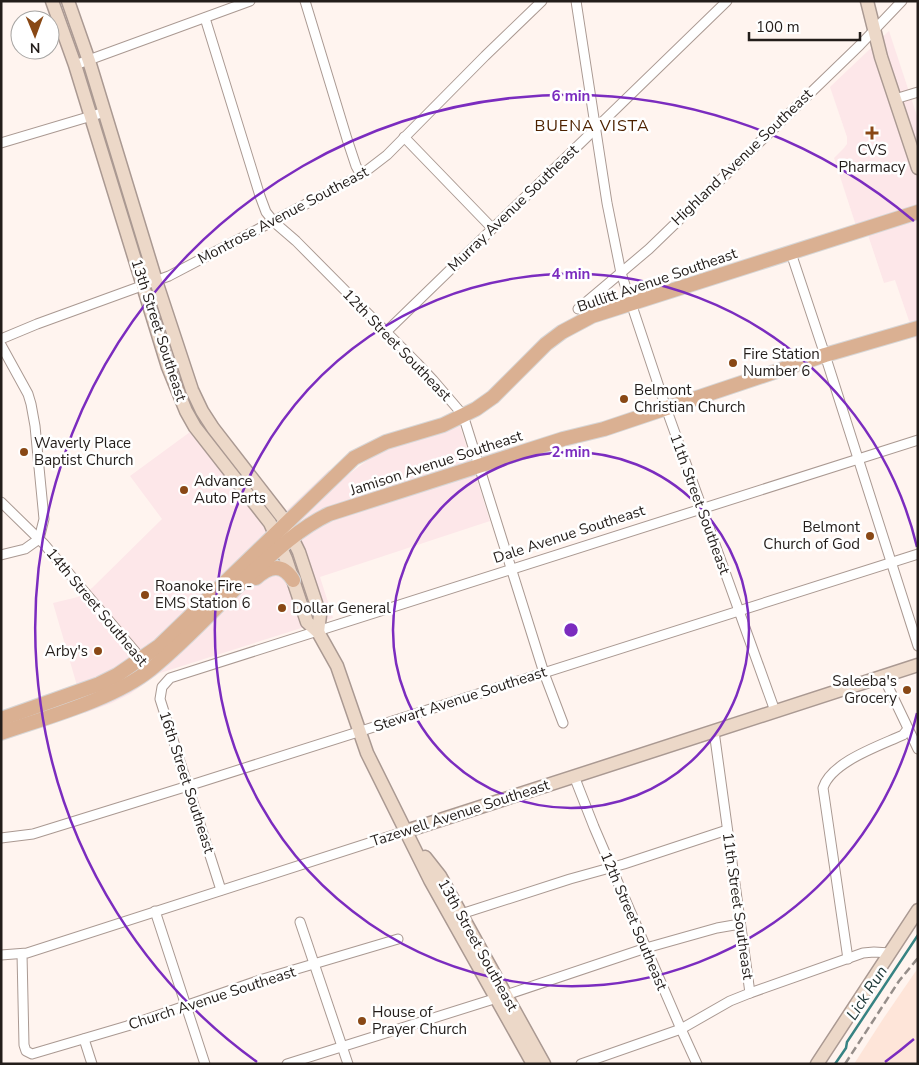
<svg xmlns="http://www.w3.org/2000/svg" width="919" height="1065" viewBox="0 0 919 1065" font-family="'Nunito Sans',sans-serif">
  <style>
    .commercial { fill: #fde7e9 }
    .built { fill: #fee5d9 }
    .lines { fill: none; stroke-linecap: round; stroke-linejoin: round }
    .stream { stroke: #378383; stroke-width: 2.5 }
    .street-casing { stroke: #aa9992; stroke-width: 11 }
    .secondary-casing { stroke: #aa9992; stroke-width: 15 }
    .primary-casing { stroke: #d7d6d6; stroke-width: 16 }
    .street { stroke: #fff; stroke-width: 9 }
    .secondary { stroke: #ecd8c8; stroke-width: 12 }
    .primary { stroke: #dab092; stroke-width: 14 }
    .rail { stroke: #968e8a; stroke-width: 2.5; stroke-dasharray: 8 4; stroke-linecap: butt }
    .ring { fill: none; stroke: #7b2cbf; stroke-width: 2.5 }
    .poi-dot { fill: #894815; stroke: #fff; stroke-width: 2 }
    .labels { text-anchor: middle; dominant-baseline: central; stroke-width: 5; stroke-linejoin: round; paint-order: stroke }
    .poi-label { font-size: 15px; fill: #231d1a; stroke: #fff; text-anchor: start }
    .street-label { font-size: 15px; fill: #231d1a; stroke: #fff }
    .neighbourhood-label { font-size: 16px; letter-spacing: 1px; fill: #4e2200; stroke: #fff }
    .water-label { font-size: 16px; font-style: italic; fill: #203939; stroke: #fff }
    .centre { fill: #7b2cbf; stroke: #fff; stroke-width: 2.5 }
    .ring-label { font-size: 15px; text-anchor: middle; font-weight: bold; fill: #7b2cbf; stroke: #fff; stroke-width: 5; stroke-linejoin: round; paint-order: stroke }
  </style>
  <rect width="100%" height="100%" fill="#fff4ef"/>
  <g class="commercial">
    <path d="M889,31L918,119V347L895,280L884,283L868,235L860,238L834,158L844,148L847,144V137L830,87Z"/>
    <path d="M460,426L490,521L320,577L333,618L160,673L130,694L112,703L85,713L53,603L78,597L92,588L162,519L130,476L190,432L266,530L329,470L341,480L369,459L387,449Z"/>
  </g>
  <path class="built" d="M918,968V1064H854L883,1019Z"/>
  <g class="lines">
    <path class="stream" d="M835,1064L846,1048L847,1042L918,935"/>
    <g class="street-casing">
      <g id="street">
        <path d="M305,1L347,139L356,166L361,175"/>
        <path d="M576,1L607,203L621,273L666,408L775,711"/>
        <path d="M205,18L260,196L266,212L274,222L296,241L417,363L433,380L463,415L544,673L563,723"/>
        <path d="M75,65L250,1"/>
        <path d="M895,99L918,92"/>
        <path d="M404,137L492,228"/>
        <path d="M1,143L105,112"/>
        <path d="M791,253L825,355L918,646"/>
        <path d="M578,309L649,249L860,45L902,1"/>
        <path d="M386,332L727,1"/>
        <path d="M1,339L37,324L169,276L361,175L387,155L485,56L542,1"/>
        <path d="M1,345L28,394L31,404L35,426L44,519L39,539L25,549L1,555"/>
        <path d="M1,502L44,544L144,662"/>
        <path d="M883,676L918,749"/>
        <path d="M714,731L750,993"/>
        <path d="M574,776L594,827L681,1029L697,1064"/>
        <path d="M1,838L33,834L188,786L918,554"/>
        <path d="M221,890L160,699L162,687L170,678L918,440"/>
        <path d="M155,911L205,1064"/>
        <path d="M461,914L570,879L624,864L727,830"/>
        <path d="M300,922L348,1064"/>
        <path d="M22,954L24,1045L26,1051L32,1054L127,1026L263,979L398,939"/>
        <path d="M1,955L27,953L406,831"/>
        <path d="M848,959L823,788C831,762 879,746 903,735L908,729"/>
        <path d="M506,995L646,948L717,928L740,924"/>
        <path d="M84,1039L92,1064"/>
        <path d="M287,1064L497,998"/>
        <path d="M581,1064L681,1029L730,1001L750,993L863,953L874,952L890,953"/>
      </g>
    </g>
    <g class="secondary-casing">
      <g id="secondary">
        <path d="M52,1L75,65L168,367L186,411L195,427L270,523L286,559L307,622L318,632L337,666L367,753L430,880L533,1064"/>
        <path d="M68,1L89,61L156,281L192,390L202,411L213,428L282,517L299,552L320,615L318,632"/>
        <path d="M867,1L881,57L918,168"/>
        <path d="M406,831L918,665"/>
        <path d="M425,857L440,876L544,1064"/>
        <path d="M817,1064L918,910"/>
      </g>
    </g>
    <g class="primary-casing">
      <g id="primary">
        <path d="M256,578C270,566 282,563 293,580"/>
        <path d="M1,719L99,684L117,675L159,646L354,458L386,442L443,425L476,409L493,397L546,344L562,332L592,316L918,212"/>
        <path d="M1,733C47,717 114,699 151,669C186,641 216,607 248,576C273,553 298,529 329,514L563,439L604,429L825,355L918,328"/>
      </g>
    </g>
    <use href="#street" class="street"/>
    <use href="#secondary" class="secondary"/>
    <use href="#primary" class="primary"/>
    <path class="rail" d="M845,1064L899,981L918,958"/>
  </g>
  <g class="ring">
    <circle cx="571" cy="630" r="178"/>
    <path d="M917 713A356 356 0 1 1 917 547"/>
    <path d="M914 1039A534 534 0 0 1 885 1062M257 1062A534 534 0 1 1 914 221"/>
  </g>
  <g class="poi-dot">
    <path d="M869.5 125.5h5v5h5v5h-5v5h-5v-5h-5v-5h5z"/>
    <circle cx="733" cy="363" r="5"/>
    <circle cx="624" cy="399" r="5"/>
    <circle cx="24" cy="452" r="5"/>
    <circle cx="184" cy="490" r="5"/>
    <circle cx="870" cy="536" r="5"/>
    <circle cx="145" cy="595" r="5"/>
    <circle cx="282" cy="608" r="5"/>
    <circle cx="98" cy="651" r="5"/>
    <circle cx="907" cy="690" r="5"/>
    <circle cx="362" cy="1021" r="5"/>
  </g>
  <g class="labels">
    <g class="poi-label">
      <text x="872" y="150" text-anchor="middle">CVS<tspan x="872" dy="17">Pharmacy</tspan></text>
      <text x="743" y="354">Fire Station<tspan x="743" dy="17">Number 6</tspan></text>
      <text x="634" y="390">Belmont<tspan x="634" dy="17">Christian Church</tspan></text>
      <text x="34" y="443">Waverly Place<tspan x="34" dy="17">Baptist Church</tspan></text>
      <text x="194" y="481">Advance<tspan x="194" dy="17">Auto Parts</tspan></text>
      <text x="860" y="527" text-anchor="end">Belmont<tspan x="860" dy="17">Church of God</tspan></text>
      <text x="155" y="586">Roanoke Fire -<tspan x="155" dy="17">EMS Station 6</tspan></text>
      <text x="292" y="608">Dollar General</text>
      <text x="88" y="651" text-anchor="end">Arby's</text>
      <text x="897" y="681" text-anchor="end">Saleeba's<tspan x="897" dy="17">Grocery</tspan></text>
      <text x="372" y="1012">House of<tspan x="372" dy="17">Prayer Church</tspan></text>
    </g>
    <g class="street-label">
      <text transform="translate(742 157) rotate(-44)">Highland Avenue Southeast</text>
      <text transform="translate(513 208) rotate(-44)">Murray Avenue Southeast</text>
      <text transform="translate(283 215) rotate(-28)">Montrose Avenue Southeast</text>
      <text transform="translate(657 280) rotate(-19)">Bullitt Avenue Southeast</text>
      <text transform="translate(159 330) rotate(72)">13th Street Southeast</text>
      <text transform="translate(397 345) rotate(46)">12th Street Southeast</text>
      <text transform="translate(436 463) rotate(-18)">Jamison Avenue Southeast</text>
      <text transform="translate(700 504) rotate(70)">11th Street Southeast</text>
      <text transform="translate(569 534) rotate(-18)">Dale Avenue Southeast</text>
      <text transform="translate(97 607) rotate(50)">14th Street Southeast</text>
      <text transform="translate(460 699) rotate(-18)">Stewart Avenue Southeast</text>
      <text transform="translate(187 782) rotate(72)">16th Street Southeast</text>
      <text transform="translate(460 813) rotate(-18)">Tazewell Avenue Southeast</text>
      <text transform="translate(738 906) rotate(82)">11th Street Southeast</text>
      <text transform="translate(634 921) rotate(67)">12th Street Southeast</text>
      <text transform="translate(478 945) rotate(61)">13th Street Southeast</text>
      <text transform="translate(212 998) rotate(-18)">Church Avenue Southeast</text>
    </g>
    <g class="neighbourhood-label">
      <text x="592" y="126">BUENA VISTA</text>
    </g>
    <g class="water-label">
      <text transform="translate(867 993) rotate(-57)">Lick Run</text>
    </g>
  </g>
  <circle cx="571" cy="630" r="8" class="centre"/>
  <g class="ring-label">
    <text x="571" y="101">6 min</text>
    <text x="571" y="279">4 min</text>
    <text x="571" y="457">2 min</text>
  </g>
  <rect width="919" height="1065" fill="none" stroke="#231d1a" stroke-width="5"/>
  <g transform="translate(35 35) rotate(179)"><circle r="24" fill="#ffffff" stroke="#a7a5a3"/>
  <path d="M0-4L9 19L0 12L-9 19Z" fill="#894815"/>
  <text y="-8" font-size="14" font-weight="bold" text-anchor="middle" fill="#231d1a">N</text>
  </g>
  <path d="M749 32v8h111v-8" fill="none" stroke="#231d1a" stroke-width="2.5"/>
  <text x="756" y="32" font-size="15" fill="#231d1a" stroke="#ffffff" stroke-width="4" paint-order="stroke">100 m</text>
</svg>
